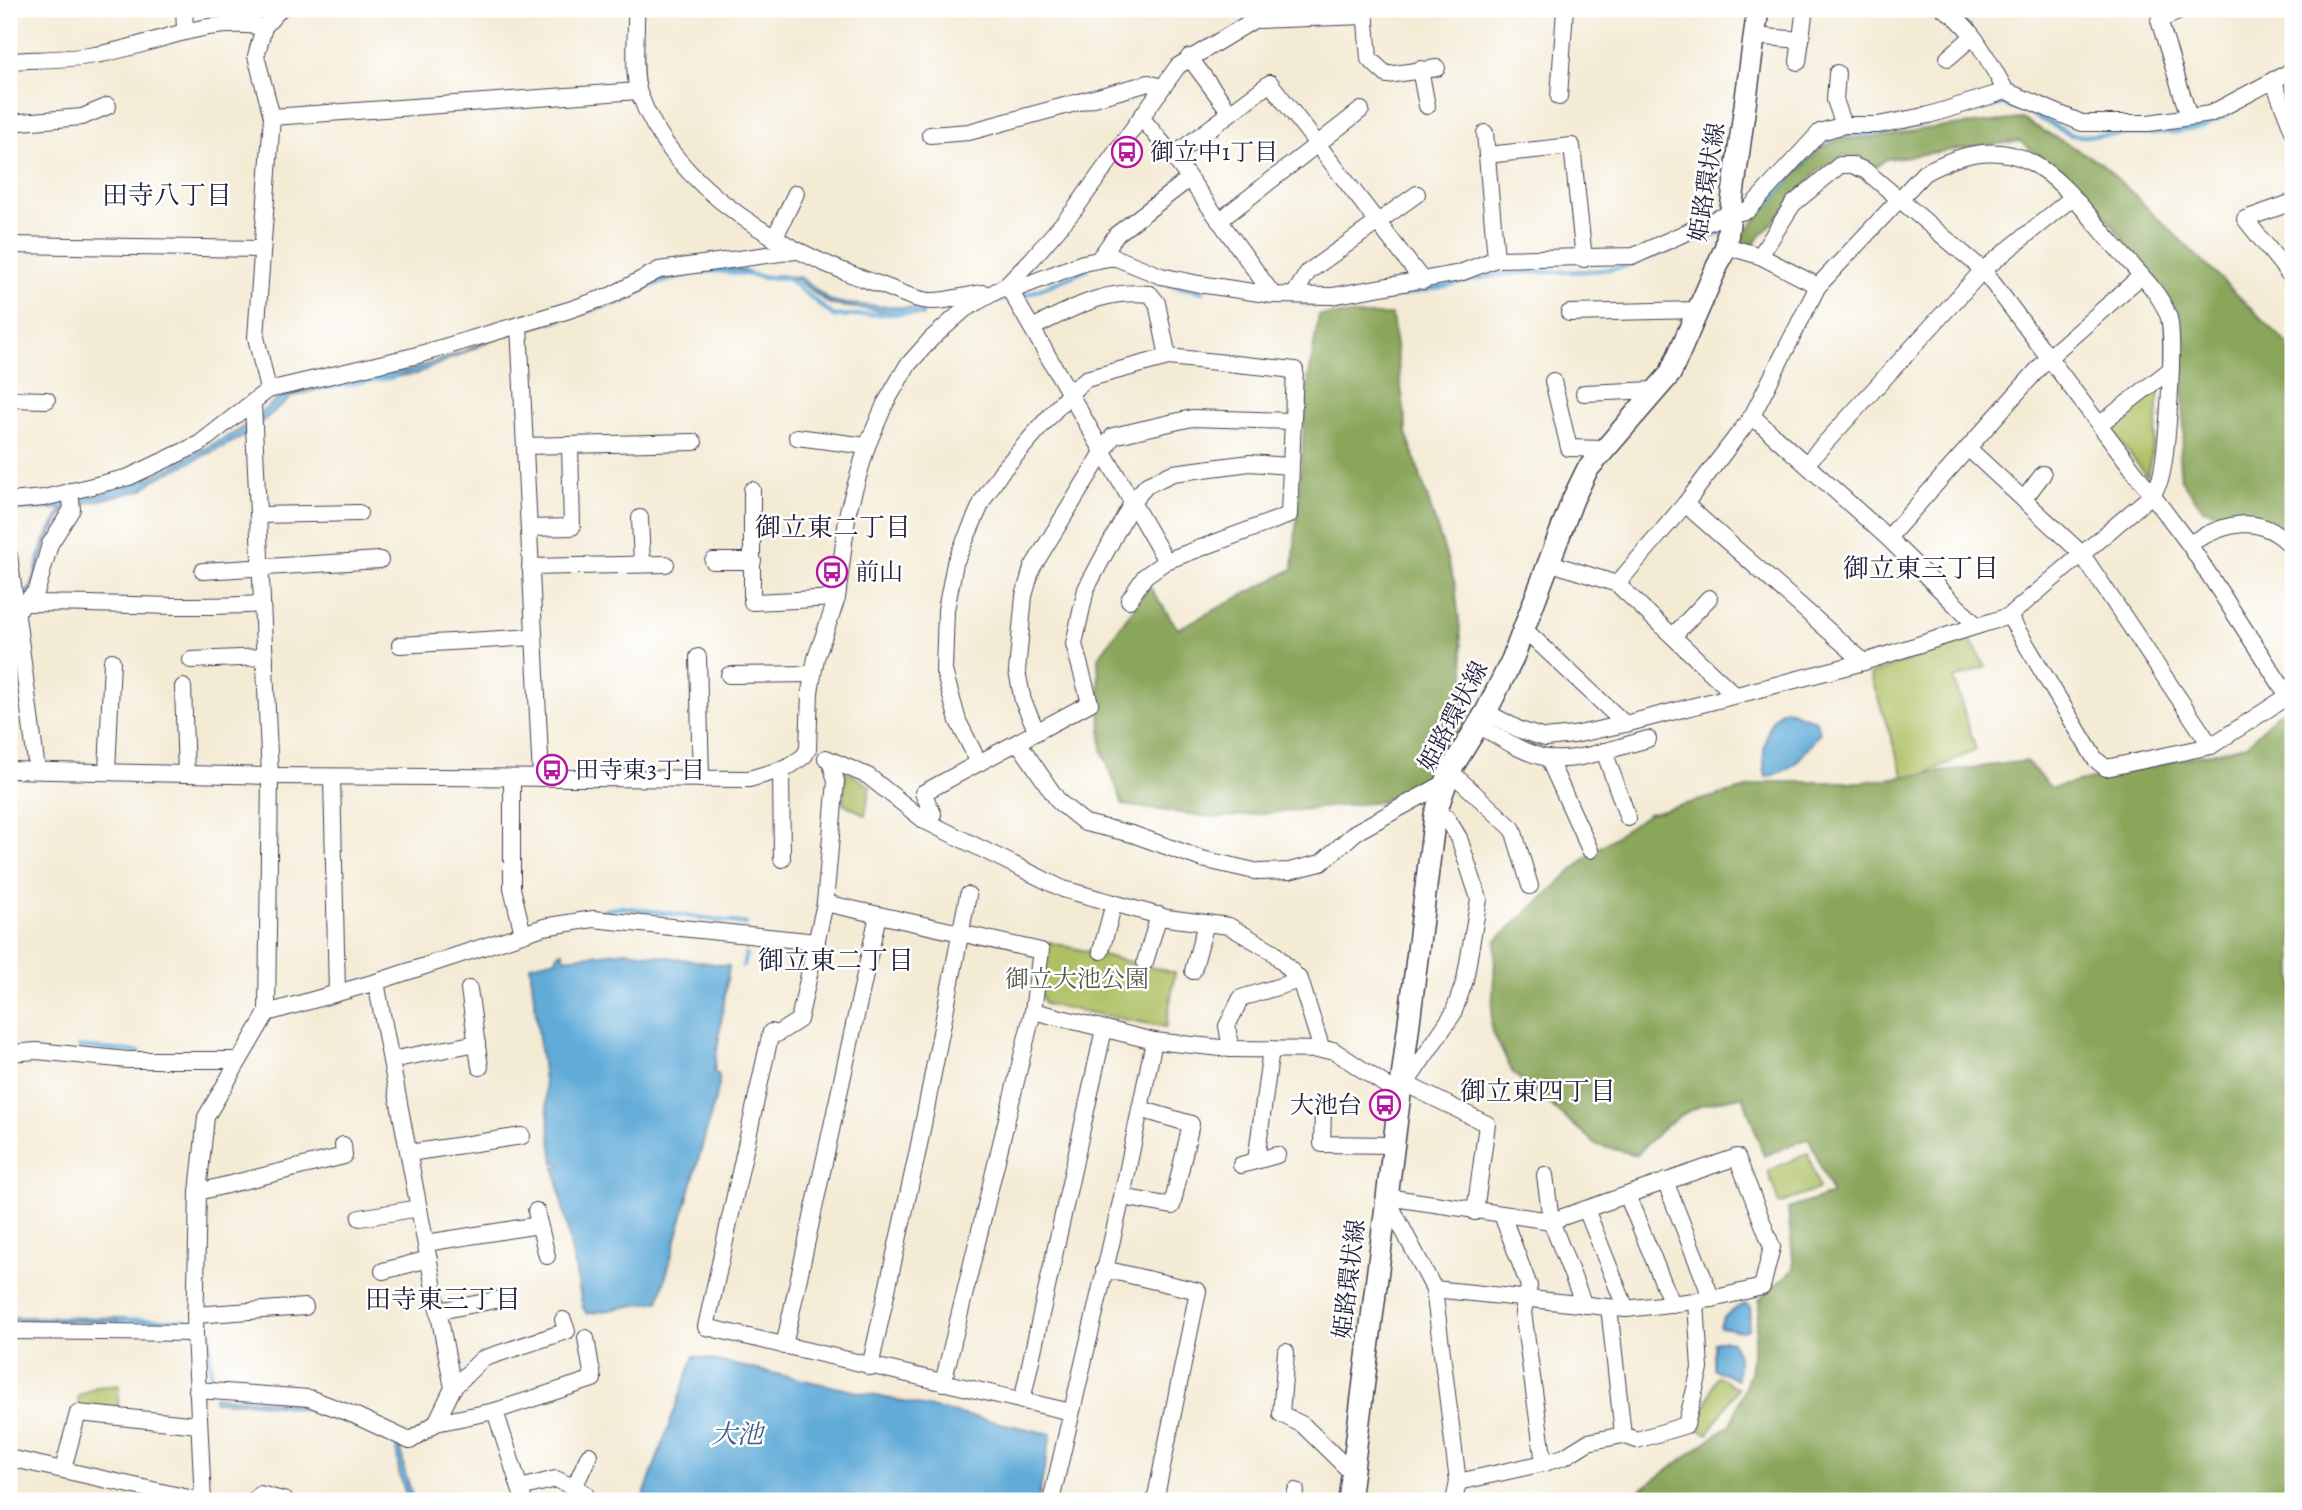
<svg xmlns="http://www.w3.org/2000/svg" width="2302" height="1510" viewBox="0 0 2302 1510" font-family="Alegreya,'Noto Serif JP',serif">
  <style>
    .green { fill: #adc064; stroke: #687150; stroke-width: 2 }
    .forest { fill: #8aa65a; stroke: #56644a; stroke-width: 2 }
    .water { fill: #60abd8; stroke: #41668a; stroke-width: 2 }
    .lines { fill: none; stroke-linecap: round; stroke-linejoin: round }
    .stream { stroke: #60abd8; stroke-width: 4.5 }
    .minor-casing { stroke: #424052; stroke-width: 18 }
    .major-casing { stroke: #424052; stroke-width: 24 }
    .minor { stroke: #fff; stroke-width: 16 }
    .major { stroke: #fff; stroke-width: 21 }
    .labels { text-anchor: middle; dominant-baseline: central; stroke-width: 5; stroke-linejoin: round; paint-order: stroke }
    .poi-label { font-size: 24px; fill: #22223b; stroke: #fff; text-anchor: start }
    .street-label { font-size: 24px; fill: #22223b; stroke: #fff }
    .park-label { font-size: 24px; fill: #535949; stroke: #fff }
    .neighbourhood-label { font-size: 26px; fill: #22223b; stroke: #fff }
    .water-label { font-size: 26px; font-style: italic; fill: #3e6082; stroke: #fff }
  </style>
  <rect width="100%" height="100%" fill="#fff"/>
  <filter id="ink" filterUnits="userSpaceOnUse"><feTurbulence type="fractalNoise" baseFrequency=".0143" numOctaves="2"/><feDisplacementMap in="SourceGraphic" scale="14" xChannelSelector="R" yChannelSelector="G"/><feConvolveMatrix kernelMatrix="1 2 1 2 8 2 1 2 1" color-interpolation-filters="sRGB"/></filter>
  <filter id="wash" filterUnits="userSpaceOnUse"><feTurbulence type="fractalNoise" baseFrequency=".00686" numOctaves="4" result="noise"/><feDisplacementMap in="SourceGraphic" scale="28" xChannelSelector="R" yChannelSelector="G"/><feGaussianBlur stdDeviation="1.57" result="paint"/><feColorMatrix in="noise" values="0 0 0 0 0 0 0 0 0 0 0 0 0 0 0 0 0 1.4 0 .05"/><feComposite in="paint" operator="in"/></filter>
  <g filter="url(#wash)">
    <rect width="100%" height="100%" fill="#f4ebd5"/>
    <g class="green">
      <path d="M2159,388L2157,426L2147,476L2108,427Z"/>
      <path d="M1970,639L1986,667L1954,679L1976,750L1906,783L1870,674Z"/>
      <path d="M846,771L870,786L865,815L843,803Z"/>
      <path d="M1049,942L1175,973L1166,1027L1045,1004L1040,992Z"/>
      <path d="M1808,1153L1819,1189L1779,1204L1768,1171Z"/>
      <path d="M1717,1376L1738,1388L1708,1434L1697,1429Z"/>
      <path d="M119,1385L118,1410L78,1406V1396L96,1387Z"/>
    </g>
    <g class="forest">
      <path d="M2022,119L2100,162L2287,343L2293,358V535L2290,531L2203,509L2181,480L2179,457L2184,436L2182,318L2089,194L2020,141L1887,159L1874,168L1844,155L1817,172L1751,247L1739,239L1820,148L1840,139L1889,136L1923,129Z"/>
      <path d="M1319,315H1392L1407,434L1455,584L1469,712L1449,767L1380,802L1218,818L1123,805L1102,750L1098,658L1149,586L1178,629L1293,569L1307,388Z"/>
      <path d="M2293,706V1501H1625L1731,1424L1750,1372L1760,1299L1794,1269L1788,1209L1832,1194L1809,1138L1764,1156L1743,1096C1693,1103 1670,1117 1637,1155L1597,1145L1513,1073L1491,1029L1496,941L1589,855L1648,814L1769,782H1862L2026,761L2051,788L2247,745L2277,713Z"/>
    </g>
    <g class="water">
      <path d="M727,265L762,277L780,275L801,278L829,300L846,304L923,309V316L831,305L795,279H765L725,268L689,271L662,280L627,301L497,338L416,374L337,384L292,397L243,437L156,479L142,490L66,508L47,542L34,588L26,600L22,598L32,585L42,546L62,509L9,511V507L54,504L132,487L238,431L284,394L364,374L408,371L465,351L496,335L627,295L656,279L688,269Z"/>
      <path d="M1785,709L1815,720L1820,732C1804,753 1795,771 1766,777C1761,757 1764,718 1785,709Z"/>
      <path d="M627,951L729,966L714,1072L719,1075V1085L659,1301L587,1314L583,1308L555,1168L561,1166V1163H554L530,965L557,959V954L563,952L564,958Z"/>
      <path d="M1747,1304L1751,1307L1748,1329L1741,1331L1720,1327C1721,1316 1737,1306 1747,1304Z"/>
      <path d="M9,1317H19L125,1318L124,1322L9,1321Z"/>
      <path d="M1724,1340L1732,1341L1738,1356L1737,1380L1714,1369V1343Z"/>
      <path d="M694,1356L1051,1434L1038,1501H642Z"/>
      <path d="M214,1396L320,1405L401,1445L404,1469L414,1501H408L399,1473L396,1444C333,1412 284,1402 214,1401Z"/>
    </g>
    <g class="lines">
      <g class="stream">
        <path d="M1817,146L1837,135L1887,132L2002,104L2026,111L2071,135L2082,136L2176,132L2203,127L2249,102"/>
        <path d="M1736,227L1766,206L1811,153"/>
        <path d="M1647,258L1721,233"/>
        <path d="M1170,285L1203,292"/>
        <path d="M652,286C671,279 690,273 710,271C732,270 761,279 787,278L834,316L910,313"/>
        <path d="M997,301L1028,294L1087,270"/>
        <path d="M1302,303C1368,310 1433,286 1497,275C1538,268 1598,277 1636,263"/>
        <path d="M323,388L394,377"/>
        <path d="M112,491L143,480"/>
        <path d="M595,912L622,907L746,924"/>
        <path d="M743,966L746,954"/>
        <path d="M79,1047L140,1052"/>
        <path d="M121,1320H187"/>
        <path d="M210,1331L211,1383"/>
      </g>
    </g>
  </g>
  <g filter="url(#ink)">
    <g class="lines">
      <g class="minor-casing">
        <g id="minor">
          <path d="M184,9L185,30"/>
          <path d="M636,9C637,31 632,74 639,93C675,192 788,254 881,285C896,290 916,301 932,301C949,301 967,295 984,293"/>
          <path d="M1365,9L1369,59L1387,75L1437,68"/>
          <path d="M1944,9C1972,24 1990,64 2006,91"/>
          <path d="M2185,9L2159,20L2189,117"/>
          <path d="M1258,20L1365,16"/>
          <path d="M1754,36L1801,40"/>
          <path d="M1189,57L1230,112"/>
          <path d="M1948,58L1972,37"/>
          <path d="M9,61C37,59 67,60 95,55C153,46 205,16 264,27"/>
          <path d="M1798,62L1804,15"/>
          <path d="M1420,69L1427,106"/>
          <path d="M1837,73L1835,100L1844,125"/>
          <path d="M2273,80L2293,131"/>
          <path d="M1559,97L1565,9"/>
          <path d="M272,117L638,91"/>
          <path d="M1141,117L1173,156"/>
          <path d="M9,123L82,117L108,106"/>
          <path d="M1485,133L1496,259"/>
          <path d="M930,135L969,132L1149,83L1161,87"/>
          <path d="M1487,155L1572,146L1584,259"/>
          <path d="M2293,202L2245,219L2293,279"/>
          <path d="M1219,221L1361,110"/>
          <path d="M774,239L796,193"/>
          <path d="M9,245L262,249"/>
          <path d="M1726,246L1760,256L1818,286"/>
          <path d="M1760,256L1793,204L1840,165H1852L1866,171L1983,270L2189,544L2288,696L2211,746L2106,768L2095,759L2009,616"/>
          <path d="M1098,260L1117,234L1189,179"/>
          <path d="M1007,285L1166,561"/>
          <path d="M1010,291L1083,263L1114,257L1161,276L1199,284L1273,295L1332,296L1460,273L1496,259L1634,256L1718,218L1748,210L1820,132L1844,125H1878L1929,115L2006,91L2082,123H2149L2210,114L2293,70"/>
          <path d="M1273,295L1173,156L1270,83L1423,281"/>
          <path d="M1294,295L1308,272L1417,194"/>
          <path d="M1569,313L1698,310"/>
          <path d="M519,325L541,778"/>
          <path d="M1032,328C1074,308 1102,289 1150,294L1157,303L1168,357"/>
          <path d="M1553,381L1569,448L1603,449"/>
          <path d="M268,390L256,337L272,117L256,56L264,27L280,9"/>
          <path d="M1584,393L1655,390"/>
          <path d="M9,399L47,400"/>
          <path d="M1752,416L1888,538L1977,626"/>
          <path d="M2100,424L2171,369"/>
          <path d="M797,437L867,446"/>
          <path d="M525,446L694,442"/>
          <path d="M1969,449L2081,553L2211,746"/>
          <path d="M1806,464L1983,270L2073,197"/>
          <path d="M752,490V602L837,598"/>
          <path d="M2024,499L2043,474"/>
          <path d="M9,501L44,498L129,477L199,444L268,390L414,356L569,310L612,295L659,270L795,251"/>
          <path d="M1685,504L1864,662"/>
          <path d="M258,515L359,513"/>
          <path d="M640,518L642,564"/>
          <path d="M529,528L572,527L570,445"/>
          <path d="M1888,538L2048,358L2141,276"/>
          <path d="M2189,544C2226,522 2261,512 2293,548"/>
          <path d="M9,555L37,770"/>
          <path d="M713,561H753"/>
          <path d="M530,567L666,564"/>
          <path d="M203,571L380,560"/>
          <path d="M1617,584L1735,695"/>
          <path d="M26,603C105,603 184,609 262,604"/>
          <path d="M21,607L37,590L50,544L72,509L70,491"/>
          <path d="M1524,629L1625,724"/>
          <path d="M1673,636L1709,598"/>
          <path d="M400,645L534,637"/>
          <path d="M698,657L701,779"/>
          <path d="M191,660L265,657"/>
          <path d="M729,675L813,674"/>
          <path d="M183,687L186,774"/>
          <path d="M1486,712L1520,730L1545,738L1574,735L1625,724L1864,662L1977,626L2009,616L2153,494C2155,490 2158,485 2160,480C2167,458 2176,335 2168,315C2158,289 2131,265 2113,244C2056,176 2020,121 1924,173L1818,286L1752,416L1685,504L1617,584L1551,563"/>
          <path d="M1478,725C1500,737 1522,753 1547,758C1573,764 1621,746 1648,739"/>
          <path d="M1037,732L1023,701L1017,671L1024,596L1032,568L1113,436L1192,418L1292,421"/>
          <path d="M1018,742L1059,802L1085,823L1132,834L1202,859L1259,872L1289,871L1321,863L1356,832L1445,783"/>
          <path d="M1604,751L1628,818"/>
          <path d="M826,758L868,776L925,821L1063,889L1167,918L1229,926L1272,951L1300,980L1322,1050"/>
          <path d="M1548,758L1590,850"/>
          <path d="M830,760L836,781L825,903L799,1020L777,1034L771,1032L706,1327L1071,1412"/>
          <path d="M979,763L958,721L944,671L946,610L955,563L983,500L1001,472L1070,393L1086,379L1168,357L1295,370L1289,515L1166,561L1145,576L1129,600"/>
          <path d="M9,770L270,776L749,779L787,768L804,756L808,749L810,692L816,658L837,598L848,511L867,446L885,404L907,366L931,339L965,309L1007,285L1032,259L1075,209L1178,66L1272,9"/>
          <path d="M781,771L782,859"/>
          <path d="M1450,771L1513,829L1530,886"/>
          <path d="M107,772L112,661"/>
          <path d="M332,777L337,993"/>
          <path d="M512,778V888L523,934"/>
          <path d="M925,821L933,814L923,793L1090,703L1074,644L1086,589L1133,501L1147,485L1173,473L1250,463L1289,466"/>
          <path d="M825,903L1041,951L1033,1011L1154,1041L1231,1049L1333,1050L1399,1094L1453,1014L1465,980L1479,899L1459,838L1447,818L1435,815"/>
          <path d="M1101,951L1114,903"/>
          <path d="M1145,962L1159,915"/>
          <path d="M1193,971L1206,923"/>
          <path d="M469,989L480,1067"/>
          <path d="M267,1013L376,982L544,927L593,919L817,942"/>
          <path d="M1231,1049L1227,1026L1241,998L1300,980"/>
          <path d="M9,1053L37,1051L128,1060H238"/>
          <path d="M391,1060L477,1043"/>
          <path d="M1406,1084L1487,1124L1475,1212"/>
          <path d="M1323,1112L1322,1144L1392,1145"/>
          <path d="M409,1153L522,1136"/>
          <path d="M1737,1157L1772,1247L1762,1287L1712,1299L1626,1309L1434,1289L1386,1197L1551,1221Z"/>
          <path d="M1256,1161L1271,1049"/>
          <path d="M1241,1165L1277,1155"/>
          <path d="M1545,1175L1551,1221L1584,1305"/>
          <path d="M1665,1181L1712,1299"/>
          <path d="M198,1192L344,1156L343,1145"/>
          <path d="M1627,1195L1672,1304"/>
          <path d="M1122,1197L1172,1206L1191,1124L1140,1109"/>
          <path d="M1586,1209L1626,1309"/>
          <path d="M536,1211L547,1256"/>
          <path d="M1502,1215L1529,1286L1523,1312L1544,1463"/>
          <path d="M360,1218L419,1208"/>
          <path d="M426,1243L539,1225"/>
          <path d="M1104,1269L1198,1291L1155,1501"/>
          <path d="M383,1271L429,1259"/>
          <path d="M1434,1289L1458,1482L1544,1463L1564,1457L1588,1442L1623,1435L1637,1440L1686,1425L1700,1369L1696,1301"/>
          <path d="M1609,1307L1623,1435"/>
          <path d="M439,1311L501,1299"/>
          <path d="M195,1315L305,1307"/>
          <path d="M9,1331L195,1333"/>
          <path d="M784,1346L878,915"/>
          <path d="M1286,1352L1281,1414L1303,1425L1352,1473"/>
          <path d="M870,1367L918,1150L968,895"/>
          <path d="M943,1383L1033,1011"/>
          <path d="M453,1388L482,1359L567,1331L563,1320"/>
          <path d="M197,1390L309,1398L354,1415L410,1441L436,1423L453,1388L376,982"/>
          <path d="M1022,1401L1104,1029"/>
          <path d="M495,1411L524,1501"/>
          <path d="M436,1423L495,1411L593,1379L586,1338"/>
          <path d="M9,1458L202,1501"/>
          <path d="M63,1469L78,1413L199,1425"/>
          <path d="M520,1488L556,1479L585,1493"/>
          <path d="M574,1488L589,1455"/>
          <path d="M203,1501L195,1333L198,1192L206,1117L267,1013L270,776L253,404"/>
          <path d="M254,1501L260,1494L286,1501"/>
          <path d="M1051,1501L1122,1197L1154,1041"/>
          <path d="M1294,1501L1296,1491"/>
          <path d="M1454,1501L1458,1482"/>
        </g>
      </g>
      <g class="major-casing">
        <path id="major" d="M1349,1501L1435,815L1450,771L1486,712L1512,660L1573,499L1587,470L1670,374L1726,246L1758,9"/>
      </g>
      <use href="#minor" class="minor"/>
      <use href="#major" class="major"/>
    </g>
  </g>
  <defs>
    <g id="bus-ring" transform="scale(1.575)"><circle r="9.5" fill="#fff" stroke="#b5179e" stroke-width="1.5"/><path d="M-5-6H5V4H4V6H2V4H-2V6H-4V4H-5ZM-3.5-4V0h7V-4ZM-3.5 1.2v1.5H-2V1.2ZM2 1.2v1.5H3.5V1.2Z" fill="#b5179e"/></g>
  </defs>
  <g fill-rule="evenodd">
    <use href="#bus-ring" x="1127" y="152"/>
    <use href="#bus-ring" x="832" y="572"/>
    <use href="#bus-ring" x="552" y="770"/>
    <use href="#bus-ring" x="1385" y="1105"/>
  </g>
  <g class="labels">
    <g class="poi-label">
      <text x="1150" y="152">御立中1丁目</text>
      <text x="855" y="572">前山</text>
      <text x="575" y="770">田寺東3丁目</text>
      <text x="1362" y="1105" text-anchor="end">大池台</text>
    </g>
    <g class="street-label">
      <text transform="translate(1707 182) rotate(-81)">姫路環状線</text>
      <text transform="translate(1453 716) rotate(-62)">姫路環状線</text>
      <text transform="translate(1349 1279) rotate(-83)">姫路環状線</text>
    </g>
    <g class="park-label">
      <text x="1077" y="979">御立大池公園</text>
    </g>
    <g class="neighbourhood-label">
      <text x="167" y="195">田寺八丁目</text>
      <text x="833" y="527">御立東二丁目</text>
      <text x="1921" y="568">御立東三丁目</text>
      <text x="836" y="960">御立東二丁目</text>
      <text x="1538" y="1091">御立東四丁目</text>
      <text x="443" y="1299">田寺東三丁目</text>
    </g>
    <g class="water-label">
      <text x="737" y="1434">大池</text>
    </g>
  </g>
  <rect width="2302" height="1510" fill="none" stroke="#fff" stroke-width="35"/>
</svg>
